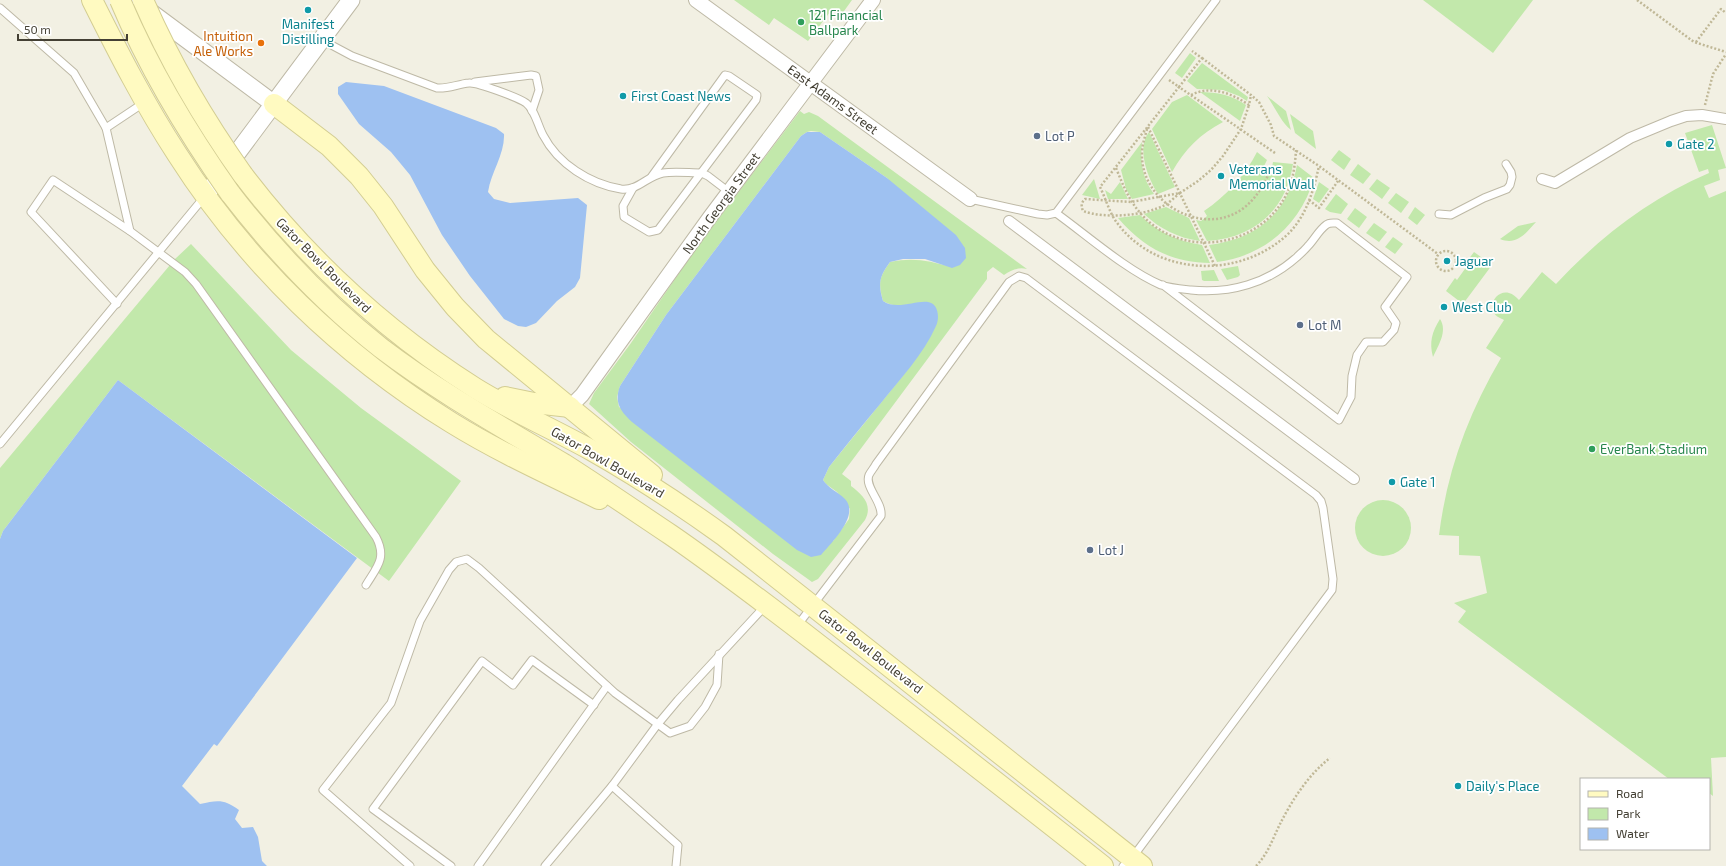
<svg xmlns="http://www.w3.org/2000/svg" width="1726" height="866" viewBox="0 0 1726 866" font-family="'Exo 2',sans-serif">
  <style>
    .green { fill: #c2e8ab; fill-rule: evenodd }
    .water { fill: #9ec1f1 }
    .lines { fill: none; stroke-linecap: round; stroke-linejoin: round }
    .service-casing { stroke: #beb9a6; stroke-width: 9 }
    .pedestrian-casing { stroke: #beb9a6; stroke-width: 12 }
    .minor-casing { stroke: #beb9a6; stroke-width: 16 }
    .tertiary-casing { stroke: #beb9a6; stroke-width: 19 }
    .secondary-casing { stroke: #d3cd92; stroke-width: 22 }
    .path { stroke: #c0b897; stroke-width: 2.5; stroke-dasharray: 2 2; stroke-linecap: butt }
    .service { stroke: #fff; stroke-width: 7 }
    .pedestrian { stroke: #fff; stroke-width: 10 }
    .minor { stroke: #fff; stroke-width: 14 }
    .tertiary { stroke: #fff; stroke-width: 17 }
    .secondary { stroke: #fffac1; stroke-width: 20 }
    .secondary-bridge-casing { stroke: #d3cd92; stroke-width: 22; stroke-linecap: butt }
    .secondary-bridge { stroke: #fffac1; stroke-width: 20 }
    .culture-dot { fill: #0f9aa8; stroke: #fff; stroke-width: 1.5 }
    .leisure-dot { fill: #2e9e5b; stroke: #fff; stroke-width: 1.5 }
    .food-dot { fill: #e8710a; stroke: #fff; stroke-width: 1.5 }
    .service-dot { fill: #5c6f8a; stroke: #fff; stroke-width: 1.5 }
    .labels { text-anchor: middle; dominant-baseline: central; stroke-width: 3.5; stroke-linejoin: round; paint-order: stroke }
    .leisure-label { font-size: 13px; fill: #27864d; stroke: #fff; text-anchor: start }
    .culture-label { font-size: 13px; fill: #0d838f; stroke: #fff; text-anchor: start }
    .food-label { font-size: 13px; fill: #c56008; stroke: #fff; text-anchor: end }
    .street-label { font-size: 13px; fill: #444034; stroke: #fff }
    .service-label { font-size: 13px; fill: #4e5e75; stroke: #fff; text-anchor: start }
  </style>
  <rect width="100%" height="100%" fill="#f2f0e3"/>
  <g class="green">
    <path d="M734,0H852L839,18L830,12L808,41L774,18L769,25Z"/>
    <path d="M1423,0H1533L1493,53Z"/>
    <path d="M1190,53L1196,58L1182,78L1175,73Z"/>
    <path d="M1202,63L1248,97L1247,101L1239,96L1223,90L1197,89L1187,81Z"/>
    <path d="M1200,92C1218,92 1231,95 1246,105L1240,121Z"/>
    <path d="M1187,95L1223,122C1200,134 1185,149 1172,172L1152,129L1172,102Z"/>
    <path d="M1267,96L1286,111L1291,130C1281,122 1275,107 1267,96Z"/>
    <path d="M800,111L804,114L809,112L818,116L1027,269C1018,267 1011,270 1004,275L993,267L987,272V279L842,474L851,481V486C863,495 873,505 865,520L818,579L812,582L773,554L631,442L589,404L594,393L631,343L699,244ZM811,131L820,132L887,178L952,267C929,261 914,257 890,262C879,277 878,283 883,301C895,309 911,304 924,302L936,325L905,373L829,467L823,480L826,484L837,492L850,509L849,519L833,541L619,407L617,397L620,386L666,315L801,136L807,132Z"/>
    <path d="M1290,114L1313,131L1316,149L1295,133Z"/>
    <path d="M1712,125L1726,168L1718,170L1720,180L1704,186L1709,198L1726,191V757L1711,758L1713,796L1709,793V779H1669L1458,622L1466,611L1454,603L1487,593L1480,556L1459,555V536L1439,535C1447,471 1468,414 1501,358L1486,348L1504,320C1501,318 1496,317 1494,313C1488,303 1498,290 1509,293C1513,294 1516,297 1519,300L1542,272L1556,284C1601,236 1649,199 1709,173L1708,169L1699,172L1685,133Z"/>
    <path d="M1149,132L1175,187L1158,194C1148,179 1136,148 1149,132Z"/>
    <path d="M1142,142C1140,162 1142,178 1154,194L1132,199L1126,189L1121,170Z"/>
    <path d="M1339,150L1351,159L1344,170L1331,160Z"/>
    <path d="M1257,152L1267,160L1262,170L1271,172L1273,162L1293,164C1286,211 1253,238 1207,241L1196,220L1201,221L1207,216L1204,211C1226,196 1245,176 1257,152Z"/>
    <path d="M1358,164L1371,174L1363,184L1350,175Z"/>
    <path d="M1297,165L1314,178C1301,224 1265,256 1217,262L1209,245C1257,239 1288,213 1297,165Z"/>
    <path d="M1094,179L1100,199L1082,195Z"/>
    <path d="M1377,179L1390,188L1382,199L1369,189Z"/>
    <path d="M1120,182L1128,199H1108L1105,190L1111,194Z"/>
    <path d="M1319,182L1329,189L1319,203L1313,199Z"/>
    <path d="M1396,193L1409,202L1401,213L1388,203Z"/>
    <path d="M1336,194L1348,204L1341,214L1330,212L1325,209Z"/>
    <path d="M1166,207L1189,218L1200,241C1178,238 1160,229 1144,214Z"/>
    <path d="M1415,207L1425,215L1417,225L1408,218Z"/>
    <path d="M1355,208L1367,217L1359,228L1347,219Z"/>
    <path d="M1140,215C1158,233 1178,241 1202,245L1210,263C1170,262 1144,248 1118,218Z"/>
    <path d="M1536,222C1526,233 1517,246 1500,239L1518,226Z"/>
    <path d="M1374,223L1387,232L1379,242L1366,233Z"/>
    <path d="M1393,237L1403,244L1395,254L1385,247Z"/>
    <path d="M191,244L291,350L361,408L461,481L389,581L118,380L3,531L0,539V468L175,259Z"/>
    <path d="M1474,252L1492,265L1463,304L1446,291L1455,278L1457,280L1467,266L1465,264Z"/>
    <path d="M1238,266L1240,275L1238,277L1227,280L1221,269Z"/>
    <path d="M1214,270L1219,281H1204L1202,280L1201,271Z"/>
    <path d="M1440,319C1448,331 1438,346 1433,357C1429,342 1432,332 1440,319Z"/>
    <circle cx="1383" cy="528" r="28"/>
  </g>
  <g class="water">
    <path d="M346,82L384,86L496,128L504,134C505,154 491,172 488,192L494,199L510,203L578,198L587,205L580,278L575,287L557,301L536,323L526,327L518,326L504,319L470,276L442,235L410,175L391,152L359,124L338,94V87Z"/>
    <path d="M807,132H820L887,178L956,235L965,248L966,258L960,265L952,268L925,259H903L890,262C879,277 878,284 883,301C899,312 922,296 933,304C939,309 939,320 936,326C923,355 900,379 881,403C863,424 846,446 829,467L823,480C828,488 838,492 845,499C860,515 832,542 821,555L811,557L797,550L632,422C620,411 614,402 620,386L666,315L801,136Z"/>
    <path d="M118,380L357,558L217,746L214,744L182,786L200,804C218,800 224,799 239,810L235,819L242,828L253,827L258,837L262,861L267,866H0V539L3,531Z"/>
  </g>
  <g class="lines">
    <g class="service-casing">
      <g id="service">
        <path d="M0,8L74,73L106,128L145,102"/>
        <path d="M322,40L352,56L437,88C448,89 458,84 469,83C477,82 519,98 526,103C535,110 538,126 543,135C558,164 590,184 621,189C638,191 647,176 663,173C675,171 689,173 702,173L708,176L729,192"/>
        <path d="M475,82L531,75L536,76L539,90L532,111"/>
        <path d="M106,128L130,231L185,272L196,284L376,537C387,558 377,567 366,585"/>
        <path d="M633,188L623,206L624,217L649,232L658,230L756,100L757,95L729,76L725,75L652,176"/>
        <path d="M970,199L1038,214L1047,215L1056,213L1216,0"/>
        <path d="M1056,213C1088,236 1126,270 1161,285C1170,288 1182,289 1191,290C1230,294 1268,283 1297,257C1301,253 1305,250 1308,246C1314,240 1319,230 1326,225C1329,222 1333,223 1337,223L1407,277L1385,307L1396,323L1394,330L1383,342H1366L1357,355L1352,376L1351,397L1339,420L1163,285"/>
        <path d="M1439,214L1451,215L1484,198L1507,189L1510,185L1512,177L1511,172L1506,164"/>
        <path d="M117,304L31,212L53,180L130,231"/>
        <path d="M0,444L205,196"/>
        <path d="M797,626L881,516C883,502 864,487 869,475C871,471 874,468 876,464L1009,282L1019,276L1026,278L1316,495L1321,501L1323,508L1333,579L1332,590L1132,858L1123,866"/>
        <path d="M612,786L678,845L676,866"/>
        <path d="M410,866L323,790L391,703L420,621L449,570L456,562L467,559L479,568L615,693L670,733L690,726L705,707L717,685L719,654"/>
        <path d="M451,866L373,809L482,661L513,685L532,660L594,705"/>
        <path d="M478,866L607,686"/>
        <path d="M545,866L612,786L657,725L678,700L766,605"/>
      </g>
    </g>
    <g class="pedestrian-casing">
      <g id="pedestrian">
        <path d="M1542,179L1555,183L1630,138L1671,121L1686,116L1702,115L1726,119"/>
        <path d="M1009,221L1354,479"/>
      </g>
    </g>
    <g class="minor-casing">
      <g id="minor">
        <path d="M696,0L970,199"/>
        <path d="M570,407L582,395L710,217L873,0"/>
      </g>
    </g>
    <g class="tertiary-casing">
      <g id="tertiary">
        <path d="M146,9L274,104"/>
        <path d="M205,196L351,0"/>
      </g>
    </g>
    <g class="secondary-casing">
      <g id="secondary">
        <path d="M92,0C118,52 145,105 177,154C247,264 342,355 452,423C499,452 550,475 599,499"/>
        <path d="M274,104L329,146L359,176L383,206L425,270L455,307L486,339L652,475"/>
        <path d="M243,175C308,260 385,331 475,388C512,411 553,429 591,450C637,476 681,505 724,536L1142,866"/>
        <path d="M230,193C274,250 324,303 381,348C439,392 502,427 564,464C600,487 635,511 671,535C729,575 784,618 840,661C928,729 1016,797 1103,866"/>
        <path d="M505,397L534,403L570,407"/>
      </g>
    </g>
    <g class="path">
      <path d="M1637,0L1694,42L1726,52"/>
      <path d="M1696,42L1721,9L1726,13"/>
      <path d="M1202,58L1251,95L1259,102L1271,125L1274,136L1319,166L1438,254"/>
      <path d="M1169,80L1179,87L1202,58L1192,51"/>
      <path d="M1191,95C1211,85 1231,93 1249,105L1251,95"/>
      <path d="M1705,105L1713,74L1726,54"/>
      <path d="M1148,127L1215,266"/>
      <path d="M1147,129C1145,137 1142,145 1142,153C1140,201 1200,237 1241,210C1255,200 1263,187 1270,171"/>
      <path d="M1275,153L1179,87L1100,187C1105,197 1109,211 1115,220C1155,278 1242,280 1290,232C1307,214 1314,189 1319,166"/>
      <path d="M1116,168C1123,185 1129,201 1142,215C1182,259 1257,248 1285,197C1293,182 1295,166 1296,150"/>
      <path d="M1180,193C1175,197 1170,202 1165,205C1144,216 1105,219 1083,211C1081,206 1081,203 1085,199L1131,202L1180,193L1198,181L1211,170L1223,156L1241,129L1249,105"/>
      <path d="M1309,200L1319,208L1338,181"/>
      <circle cx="1446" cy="261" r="10"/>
      <path d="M1256,866C1268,854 1273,838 1280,824C1292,800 1309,774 1330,758"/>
    </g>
    <use href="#service" class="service"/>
    <use href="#pedestrian" class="pedestrian"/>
    <use href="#minor" class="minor"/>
    <use href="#tertiary" class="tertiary"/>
    <use href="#secondary" class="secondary"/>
    <g class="secondary-bridge-casing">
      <g id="secondary-bridge">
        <path d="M120,0C149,69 187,132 230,193"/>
        <path d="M143,0C170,62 204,120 243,175"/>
      </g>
    </g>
    <use href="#secondary-bridge" class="secondary-bridge"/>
  </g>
  <g class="culture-dot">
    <circle cx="308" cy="10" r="4"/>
    <circle cx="623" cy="96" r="4"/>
    <circle cx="1669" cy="144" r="4"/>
    <circle cx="1221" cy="176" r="4"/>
    <circle cx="1447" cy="261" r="4"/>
    <circle cx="1444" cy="307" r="4"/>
    <circle cx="1392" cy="482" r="4"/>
    <circle cx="1458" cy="786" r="4"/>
  </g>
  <g class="leisure-dot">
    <circle cx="801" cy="22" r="4"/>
    <circle cx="1592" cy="449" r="4"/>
  </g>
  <circle class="food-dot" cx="261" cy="43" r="4"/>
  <g class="service-dot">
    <circle cx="1037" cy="136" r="4"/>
    <circle cx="1300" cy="325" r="4"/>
    <circle cx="1090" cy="550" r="4"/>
  </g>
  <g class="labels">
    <g class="leisure-label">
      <text x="809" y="15">121 Financial<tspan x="809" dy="15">Ballpark</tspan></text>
      <text x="1600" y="449">EverBank Stadium</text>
    </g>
    <g class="culture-label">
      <text x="308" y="24" text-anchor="middle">Manifest<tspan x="308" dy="15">Distilling</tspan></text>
      <text x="631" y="96">First Coast News</text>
      <text x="1677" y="144">Gate 2</text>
      <text x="1229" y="169">Veterans<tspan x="1229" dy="15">Memorial Wall</tspan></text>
      <text x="1455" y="261">Jaguar</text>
      <text x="1452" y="307">West Club</text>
      <text x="1400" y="482">Gate 1</text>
      <text x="1466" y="786">Daily's Place</text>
    </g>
    <g class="food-label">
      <text x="253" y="36">Intuition<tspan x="253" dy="15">Ale Works</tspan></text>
    </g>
    <g class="street-label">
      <text transform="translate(833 99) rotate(36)">East Adams Street</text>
      <text transform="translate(721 203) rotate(-54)">North Georgia Street</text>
      <text transform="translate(324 265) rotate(45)">Gator Bowl Boulevard</text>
      <text transform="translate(608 462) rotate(30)">Gator Bowl Boulevard</text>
      <text transform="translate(871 651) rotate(38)">Gator Bowl Boulevard</text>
    </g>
    <g class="service-label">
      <text x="1045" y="136">Lot P</text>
      <text x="1308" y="325">Lot M</text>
      <text x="1098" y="550">Lot J</text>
    </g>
  </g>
  <rect x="1580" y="778" width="130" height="72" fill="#ffffff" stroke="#b4b3ae"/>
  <rect x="1588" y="791" width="20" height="6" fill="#fffac1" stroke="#b4b3ae"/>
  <text x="1616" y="798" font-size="12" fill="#444034">Road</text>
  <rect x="1588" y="808" width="20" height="12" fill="#c2e8ab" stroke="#b4b3ae"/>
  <text x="1616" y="818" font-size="12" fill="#444034">Park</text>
  <rect x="1588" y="828" width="20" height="12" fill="#9ec1f1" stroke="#b4b3ae"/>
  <text x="1616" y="838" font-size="12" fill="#444034">Water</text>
  <path d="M18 34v6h109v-6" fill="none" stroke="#444034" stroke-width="2"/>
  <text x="24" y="34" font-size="12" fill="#444034" stroke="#ffffff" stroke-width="3" paint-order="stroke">50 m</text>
</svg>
